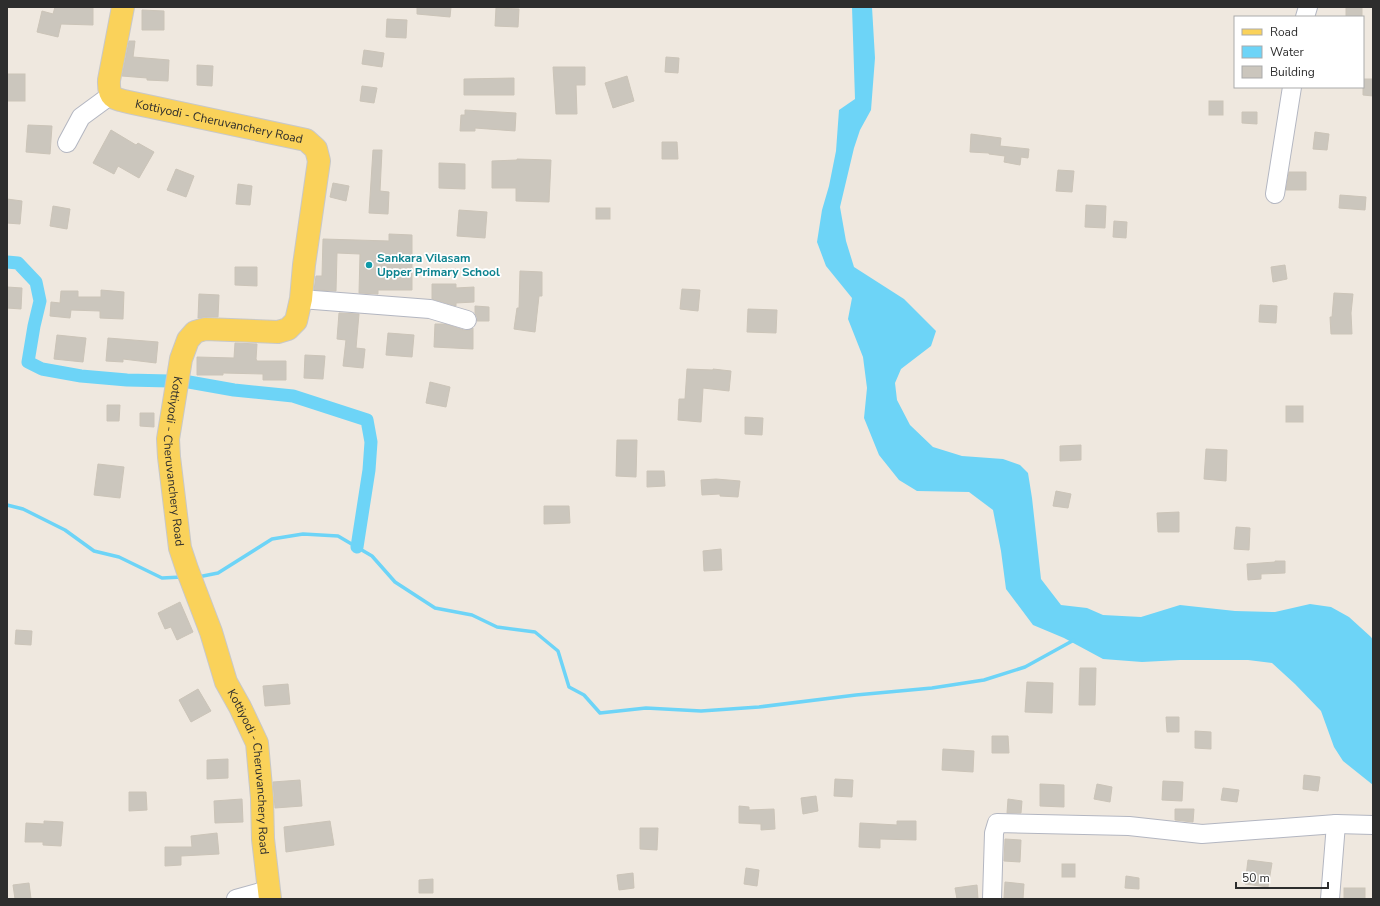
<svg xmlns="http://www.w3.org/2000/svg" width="1380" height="906" viewBox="0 0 1380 906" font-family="'Nunito Sans',sans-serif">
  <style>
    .water { fill: #6dd4f7 }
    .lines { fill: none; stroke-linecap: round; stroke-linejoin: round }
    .stream { stroke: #6dd4f7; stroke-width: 3.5 }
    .canal { stroke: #6dd4f7; stroke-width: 13 }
    .building { fill: #cbc6bd; stroke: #cbc4b8 }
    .minor-casing { stroke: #b3b6c1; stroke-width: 20 }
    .major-casing { stroke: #c8c8c8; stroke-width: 24 }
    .minor { stroke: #fff; stroke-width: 18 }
    .major { stroke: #fad25a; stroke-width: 22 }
    .culture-dot { fill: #0f9aa8; stroke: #fff; stroke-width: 1.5 }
    .labels { text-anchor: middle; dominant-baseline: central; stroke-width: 3.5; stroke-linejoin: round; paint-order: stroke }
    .street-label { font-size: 12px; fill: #2d2d2d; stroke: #fff }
    .culture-label { font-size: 12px; font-weight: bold; fill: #0d838f; stroke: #fff; text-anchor: start }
  </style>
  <rect width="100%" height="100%" fill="#efe8df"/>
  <path class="water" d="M852,7H872L875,58L871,110L860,130L854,148L840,207L846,241L854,267L904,299L936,331L931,346L901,369L895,383L897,400L910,425L933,447L962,456L1003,459L1020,465L1028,473L1032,498L1041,579L1061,605L1087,608L1103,615L1141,617L1180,605L1235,611L1275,612L1310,604L1331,607L1349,617L1371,637L1373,640V785L1343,761L1334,747L1321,711L1295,684L1272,663L1248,660H1180L1142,662L1103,659L1064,638L1033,625L1006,589L1001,551L993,510L969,492L917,491L899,480L879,455L864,418L867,388L863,357L848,319L852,298L826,266L817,242L822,210L829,186L836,151L839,110L855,99Z"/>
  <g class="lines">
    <g class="stream">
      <path d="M7,505L23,509L65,530L94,551L119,557L162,578L182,577"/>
      <path d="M198,577L218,573L272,539L303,534L338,536L372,556L395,582L435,608L472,615L497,627L535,632L558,651L569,687L584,695L600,713L646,708L701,711L759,707L856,695L932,688L984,680L1025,667L1074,640"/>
    </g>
    <g class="canal">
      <path d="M7,262L18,263L36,282L40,301L34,326L28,362L42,369L81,376L127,380L170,381"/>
      <path d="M189,382L234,390L293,396L367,420L371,442L369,470L357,547"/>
    </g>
  </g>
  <g class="building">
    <path d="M55,7L93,8V25L61,24L58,37L37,32L42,11L53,14Z"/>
    <path d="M417,7H451L450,17L417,14Z"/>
    <path d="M1346,7H1362V16L1346,17Z"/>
    <path d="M496,8L519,9L518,27L495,26Z"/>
    <path d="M142,10L164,11V30H142Z"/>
    <path d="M387,19L407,20L406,38L386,37Z"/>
    <path d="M129,41H135L133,57L169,60L168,81L147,80V78L122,76Z"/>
    <path d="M364,50L384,53L382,67L362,64Z"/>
    <path d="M666,57L679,58L678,73L665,72Z"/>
    <path d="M197,65L213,66L212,86L197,85Z"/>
    <path d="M553,67H585V85H576L577,114H556Z"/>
    <rect x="7" y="74" width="18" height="27"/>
    <path d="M627,76L634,101L613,108L605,83Z"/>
    <path d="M514,78V95H464V79Z"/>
    <path d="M1363,79H1373V96L1363,95Z"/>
    <path d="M362,86L377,88L374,103L360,101Z"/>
    <rect x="1209" y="101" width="14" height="14"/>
    <path d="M465,110L516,113L515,131L475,128V131H460L461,115H465Z"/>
    <path d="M1242,112H1257V124L1242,123Z"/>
    <path d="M28,125L52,126L50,154L26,152Z"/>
    <path d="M111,130L136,145L138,143L154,152L139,178L118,166L114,174L93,163Z"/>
    <path d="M1315,132L1329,134L1327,150L1313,149Z"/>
    <path d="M971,134L1001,138L1000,146L1029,149L1028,158L1021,157L1020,165L1004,162L1005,156L989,154V153L970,152Z"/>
    <path d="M662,142H677L678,159H662Z"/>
    <path d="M373,150H382L380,191L389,192L388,214L369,213Z"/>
    <path d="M517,159L551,160L549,202L516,201V188H492V161L517,160Z"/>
    <path d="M439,163L465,164V189L439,188Z"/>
    <path d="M176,169L194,176L186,197L167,190Z"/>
    <path d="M1058,170L1074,171L1072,192L1056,191Z"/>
    <path d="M1289,172H1306V190H1286Z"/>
    <path d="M333,183L349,186L346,201L330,197Z"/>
    <path d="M238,184L252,186L250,205L236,204Z"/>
    <path d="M1340,195L1366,197L1365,210L1339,208Z"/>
    <path d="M7,199L22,201L20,224L7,223Z"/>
    <path d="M1086,205L1106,206L1105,228L1085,227Z"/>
    <path d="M53,206L70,209L67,229L50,226Z"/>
    <rect x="596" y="208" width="14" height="11"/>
    <path d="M459,210L487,212L485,238L457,236Z"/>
    <path d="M1114,221L1127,222L1126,238L1113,237Z"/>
    <path d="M389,234L412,235V290H378V294L359,293L360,254L337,253L336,291L314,290L316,276H322L323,239L389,241Z"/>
    <path d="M1285,265L1287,279L1273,282L1271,267Z"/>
    <path d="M235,267H257V286L235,285Z"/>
    <path d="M520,271L542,272V296H539L535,332L514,329L517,308H519Z"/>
    <path d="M432,284H456V288L474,287V302L456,303V306L432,299Z"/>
    <path d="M7,287L22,288L21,309L7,308Z"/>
    <path d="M682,289L700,290L698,311L680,309Z"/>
    <path d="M101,290L124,292L123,319L100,318V311L71,310L70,318L50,316L51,302L60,303L61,291H78V297H101Z"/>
    <path d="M1334,293L1353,294L1351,313L1352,334H1331L1330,317H1332Z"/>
    <path d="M199,294L219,295L218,317H205L198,318Z"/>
    <path d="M1260,305L1277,306L1276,323L1259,322Z"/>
    <path d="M475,306L489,307V321H477V317L475,313Z"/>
    <path d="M748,309L777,310L776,333L747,332Z"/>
    <path d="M339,313L359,314L356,348L365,349L363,368L343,366L346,340L337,339Z"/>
    <path d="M435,324H445L464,330H469L473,328V349L434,347Z"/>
    <path d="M388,333L414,335L412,357L386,355Z"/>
    <path d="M57,335L86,338L83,362L54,359Z"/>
    <path d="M108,338L158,342L156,363L123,359V362L106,361Z"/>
    <path d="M235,343L257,344L256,359L257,361H286V380H263V374L223,373V375H197V357L234,358Z"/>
    <path d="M305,355L325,356L323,379L304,378Z"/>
    <path d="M687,369L713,370V369L731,371L729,391L703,388L701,422L678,420L679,399H685Z"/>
    <path d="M430,382L450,387L446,407L426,403Z"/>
    <path d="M107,405H120L119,421H107Z"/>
    <rect x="1286" y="406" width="17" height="16"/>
    <path d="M140,413H154V427L140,426Z"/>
    <path d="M745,417L763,418L762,435L745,434Z"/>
    <path d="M617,440H637L636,477L616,476Z"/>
    <path d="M1081,445V460L1060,461V446Z"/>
    <path d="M1206,449L1227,450L1226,481L1204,479Z"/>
    <path d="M98,464L124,467L120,498L94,495Z"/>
    <path d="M647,471H664L665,486L647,487Z"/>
    <path d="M716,479L740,481L738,497L720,496V494L702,495L701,480Z"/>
    <path d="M1056,491L1071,494L1068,508L1053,506Z"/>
    <path d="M544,506H569L570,523L544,524Z"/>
    <path d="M1179,512V532H1158L1157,513Z"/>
    <path d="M1236,527L1250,528L1249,550L1234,549Z"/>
    <path d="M721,549L722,570L704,571L703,551Z"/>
    <path d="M1275,561H1285V573L1261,574V579L1248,580L1247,564L1275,562Z"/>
    <path d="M180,602L193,632L177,640L171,627L165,629L158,613Z"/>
    <path d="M16,630L32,631L31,645L15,644Z"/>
    <path d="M1080,668H1096L1095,705H1079Z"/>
    <path d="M1027,682L1053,683L1052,713L1025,712Z"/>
    <path d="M288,684L290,704L265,706L263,686Z"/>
    <path d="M198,689L211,711L191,722L179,700Z"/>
    <path d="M1166,717H1179V732H1167Z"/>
    <path d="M1195,731L1211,732V749L1195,748Z"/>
    <path d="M992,736H1008L1009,753H992Z"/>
    <path d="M943,749L974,751L973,772L942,770Z"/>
    <path d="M228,759V778L207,779V760Z"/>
    <path d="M1304,775L1320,777L1318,791L1303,789Z"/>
    <path d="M835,779L853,780L852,797L834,796Z"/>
    <path d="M300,780L302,806L275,808L273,782Z"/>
    <path d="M1163,781L1183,782L1182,801L1162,800Z"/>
    <path d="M1040,784L1064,785V807L1040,806Z"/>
    <path d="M1097,784L1112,787L1110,802L1094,799Z"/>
    <path d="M1223,788L1239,790L1237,802L1221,800Z"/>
    <path d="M129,792H146L147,810L129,811Z"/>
    <path d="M816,796L818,811L803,814L801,798Z"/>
    <path d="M242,799L243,822L215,823L214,801Z"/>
    <path d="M1008,799L1022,801L1021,813H1007Z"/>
    <path d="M739,806L749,807V810L774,809L775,829L761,830V824L739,823Z"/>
    <path d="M1175,809H1194L1193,822L1175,820Z"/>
    <path d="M44,821L63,822L61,846L43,845V842H25L26,823L44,824Z"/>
    <path d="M330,821L334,845L286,852L284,827Z"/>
    <path d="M897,821H916V840L880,839V848L859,847L860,823L897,825Z"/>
    <path d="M640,828H658L657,850L640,849Z"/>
    <path d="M217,833L219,854L181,856V865L165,866V847H192L191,836Z"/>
    <path d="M1005,839L1021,840L1020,862L1004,861Z"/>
    <path d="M1248,860L1272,863L1268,887L1245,884Z"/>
    <rect x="1062" y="864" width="13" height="13"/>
    <path d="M746,868L759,870L757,886L744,884Z"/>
    <path d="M633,873L634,888L619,890L617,875Z"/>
    <path d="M1126,876L1139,878V889L1125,888Z"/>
    <path d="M433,879V893H419V880Z"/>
    <path d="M1005,882L1024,884L1023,899L1004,898Z"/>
    <path d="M29,883L31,899H15L13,885Z"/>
    <path d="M977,885L978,899H957L955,888Z"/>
    <rect x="1344" y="888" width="21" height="11"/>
  </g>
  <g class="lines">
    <g class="minor-casing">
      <g id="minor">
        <path d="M1305,17L1308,7"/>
        <path d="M67,143L81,117L111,95"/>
        <path d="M1275,194L1292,87"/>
        <path d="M301,299L430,309L467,320"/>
        <path d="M236,899L268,890"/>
        <path d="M992,899L994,833L997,823L1129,826L1202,834L1336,824L1373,825"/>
        <path d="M1330,899L1336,824"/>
      </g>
    </g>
    <g class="major-casing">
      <g id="major">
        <path id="s1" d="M123,7L109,80C108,100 116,99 133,103L306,140L316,149L319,161L304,265L301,299L296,321L288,329L278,332L205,329L195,332L188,340L181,359L168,439L169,457L180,548L187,569L211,632L226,682L240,707L257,743L262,798L263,839L270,899"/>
      </g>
    </g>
    <use href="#minor" class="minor"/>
    <use href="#major" class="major"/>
  </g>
  <circle class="culture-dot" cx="369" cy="265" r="4"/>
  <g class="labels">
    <g class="street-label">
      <text stroke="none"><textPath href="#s1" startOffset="201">Kottiyodi - Cheruvanchery Road</textPath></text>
      <text stroke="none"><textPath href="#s1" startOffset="717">Kottiyodi - Cheruvanchery Road</textPath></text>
      <text stroke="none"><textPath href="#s1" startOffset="1041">Kottiyodi - Cheruvanchery Road</textPath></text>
    </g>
    <g class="culture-label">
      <text x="377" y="258">Sankara Vilasam<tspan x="377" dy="14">Upper Primary School</tspan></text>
    </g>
  </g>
  <rect width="1380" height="906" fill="none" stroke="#2d2d2d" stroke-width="16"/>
  <rect x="1234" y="16" width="130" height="72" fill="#ffffff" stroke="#ababab"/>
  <rect x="1242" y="29" width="20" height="6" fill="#fad25a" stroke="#ababab"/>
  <text x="1270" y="36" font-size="12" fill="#2d2d2d">Road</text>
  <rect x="1242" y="46" width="20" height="12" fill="#6dd4f7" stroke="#ababab"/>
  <text x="1270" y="56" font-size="12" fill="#2d2d2d">Water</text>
  <rect x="1242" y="66" width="20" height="12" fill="#cbc6bd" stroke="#ababab"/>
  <text x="1270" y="76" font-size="12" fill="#2d2d2d">Building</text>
  <path d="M1236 882v6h92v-6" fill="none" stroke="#2d2d2d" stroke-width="2"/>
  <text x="1242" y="882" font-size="12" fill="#2d2d2d" stroke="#ffffff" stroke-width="3" paint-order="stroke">50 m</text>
</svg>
